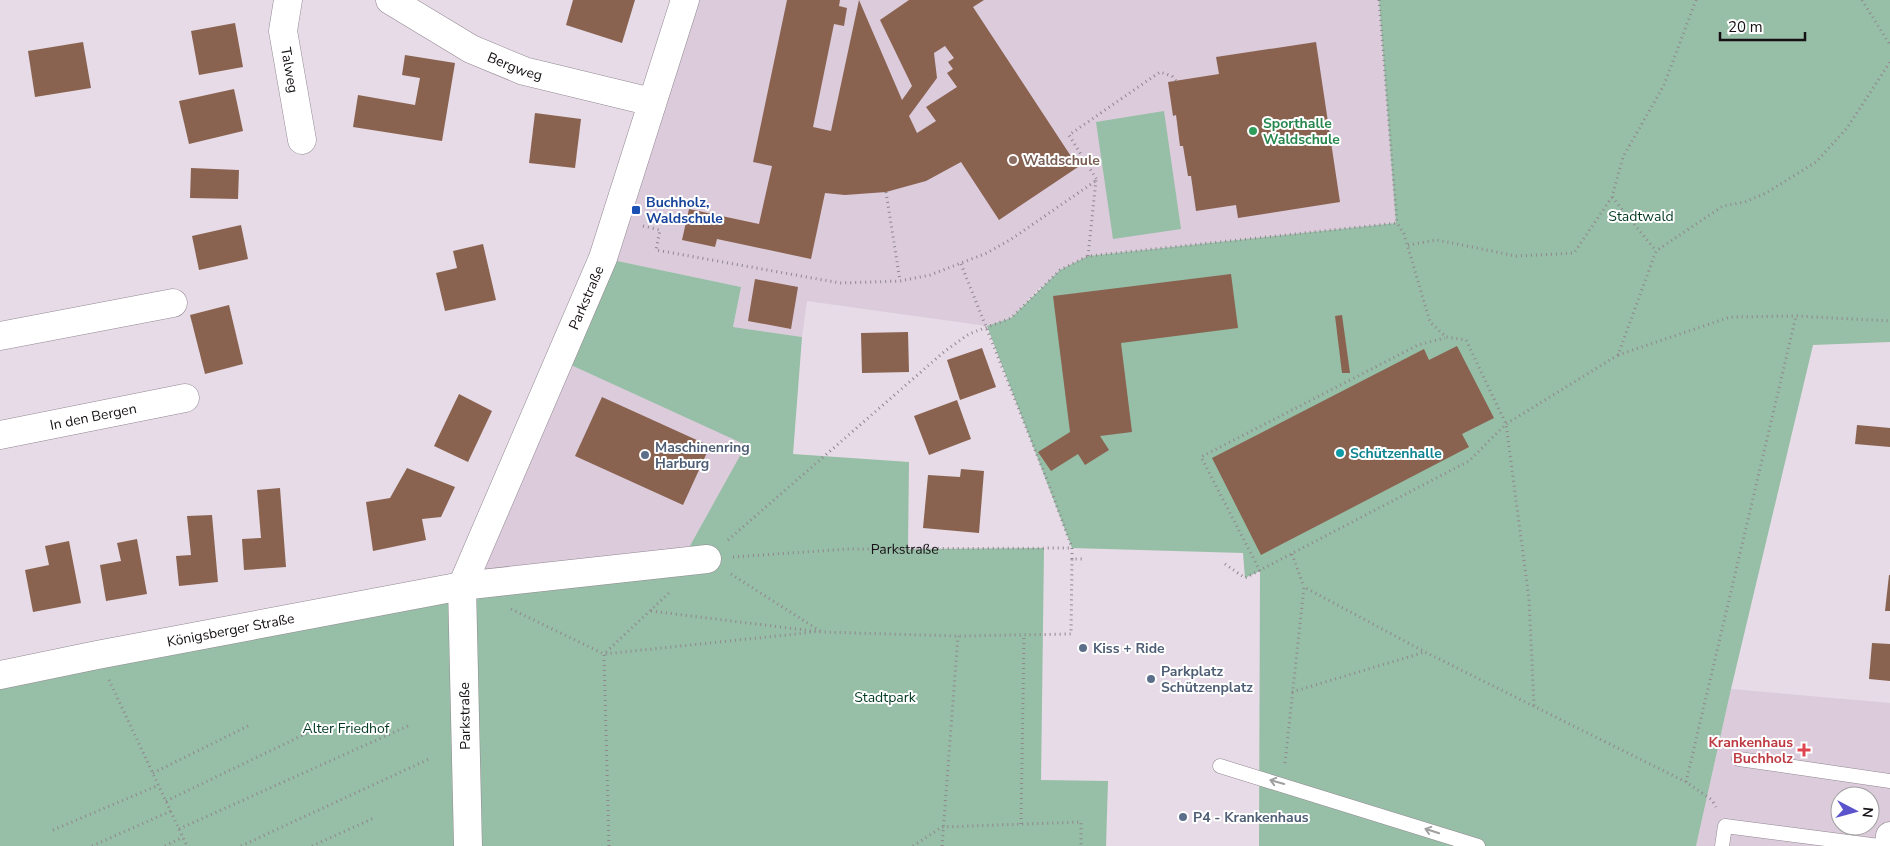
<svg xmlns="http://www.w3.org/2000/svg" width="1890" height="846" viewBox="0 0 1890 846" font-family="'Nunito Sans',sans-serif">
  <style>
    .built { fill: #dbcbdb; fill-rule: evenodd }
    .green { fill: #97bea6 }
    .building { fill: #8a6250; fill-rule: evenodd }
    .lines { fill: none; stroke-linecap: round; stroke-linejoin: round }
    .lane-casing { stroke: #928892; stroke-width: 15 }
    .street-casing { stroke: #928892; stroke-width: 29 }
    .path { stroke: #8f878f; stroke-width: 3; stroke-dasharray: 1 4; stroke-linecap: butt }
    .lane { stroke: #fff; stroke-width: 14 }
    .street { stroke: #fff; stroke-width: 28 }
    .oneway { stroke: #a1a0a1 }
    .leisure-dot { fill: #2e9e5b; stroke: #fff; stroke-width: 2 }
    .education-dot { fill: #8d6e63; stroke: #fff; stroke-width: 2 }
    .transit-dot { fill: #1a4fb4; stroke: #fff; stroke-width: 2 }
    .culture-dot { fill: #0f9aa8; stroke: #fff; stroke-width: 2 }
    .service-dot { fill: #5c6f8a; stroke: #fff; stroke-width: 2 }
    .health-dot { fill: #e0444e; stroke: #fff; stroke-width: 2 }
    .labels { text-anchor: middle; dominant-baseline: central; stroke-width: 4; stroke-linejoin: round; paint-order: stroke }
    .street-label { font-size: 14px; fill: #151114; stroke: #fff }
    .leisure-label { font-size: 14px; font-weight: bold; fill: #27864d; stroke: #fff; text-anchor: start }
    .education-label { font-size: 14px; font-weight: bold; fill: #785e54; stroke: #fff; text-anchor: start }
    .transit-label { font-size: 14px; font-weight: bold; fill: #164399; stroke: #fff; text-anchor: start }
    .park-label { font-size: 14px; fill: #003920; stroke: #fff }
    .service-label { font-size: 14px; font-weight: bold; fill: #4e5e75; stroke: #fff; text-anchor: start }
    .culture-label { font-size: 14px; font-weight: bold; fill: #0d838f; stroke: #fff; text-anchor: start }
    .health-label { font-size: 14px; font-weight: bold; fill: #be3a42; stroke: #fff; text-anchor: end }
  </style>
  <rect width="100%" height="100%" fill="#e6dbe6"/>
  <g class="built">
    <path d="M685,0H1379L1397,223L1088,256L1038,289L1011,318L987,326L807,301L802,337L733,327L741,287L603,258Z"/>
    <path d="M560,360L747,445L681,562L462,586Z"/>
    <path d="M1731,689L1890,703V846H1696ZM1840,796H1870V826H1840Z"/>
  </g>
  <g class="green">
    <path d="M1379,0H1890V342L1813,345L1731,689L1696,846H1259L1260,571L1245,578L1243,553L1072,548L987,326L1011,318L1060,270L1088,256L1396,223Z"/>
    <path d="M1164,111L1181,229L1113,239L1096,122Z"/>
    <path d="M603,258L741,287L733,327L802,337L793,454L909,462L908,549L1044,548L1041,780L1108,781L1106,846H0V675L681,562L746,445L560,360Z"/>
  </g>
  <g class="building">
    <path d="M573,0H635L622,43L566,25Z"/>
    <path d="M787,0H840L839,6L847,8L844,26L834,24L813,127L831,131L859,0L902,100L912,86L880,20L909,0H984L973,7L1078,167L999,220L961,162L926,181L886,192L845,195L825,193L811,259L717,239L715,247L682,240L689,209L759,224L772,166L753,162ZM945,46L954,58L948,62L953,69L947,73L957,87L926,107L936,121L917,133L909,116L937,78L934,53Z"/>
    <path d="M235,23L243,67L199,75L191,31Z"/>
    <path d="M83,42L91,88L35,97L28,51Z"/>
    <path d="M1316,42L1340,202L1238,218L1236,205L1196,211L1191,176H1188L1183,146H1180L1176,115L1173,116L1168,82L1219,74L1216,57Z"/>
    <path d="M405,55L455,63L442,141L353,127L358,95L415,105L420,78L402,75Z"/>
    <path d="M234,89L243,131L189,144L179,101Z"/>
    <path d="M535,113L581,119L575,168L529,163Z"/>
    <path d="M191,168L239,170L238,199L190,198Z"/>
    <path d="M241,225L248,259L199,270L192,236Z"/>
    <path d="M483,244L496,300L445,311L436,273L457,268L453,251Z"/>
    <path d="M1231,274L1238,328L1121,343L1132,432L1100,436L1109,450L1085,465L1078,454L1051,471L1038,452L1070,432L1053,296Z"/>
    <path d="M755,279L798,287L791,329L748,321Z"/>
    <path d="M229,305L243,364L205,374L190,315Z"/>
    <path d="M1342,315L1350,373H1342L1335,316Z"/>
    <path d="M908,332L909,372L862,373L861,333Z"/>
    <path d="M1457,346L1494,418L1462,434L1469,447L1261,555L1212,458L1424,349L1429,360Z"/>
    <path d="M982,348L996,387L960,400L947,360Z"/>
    <path d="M459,394L492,411L468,462L434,446Z"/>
    <path d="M602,397L710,446L683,505L575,456Z"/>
    <path d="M957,400L971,439L929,455L914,416Z"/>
    <path d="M1857,425L1890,428V447L1855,444Z"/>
    <path d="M407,468L455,487L441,517L422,519L426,540L373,551L366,502L390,498Z"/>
    <path d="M961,469L984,471L979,533L923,528L928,475L960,477Z"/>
    <path d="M280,488L286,567L244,570L242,539L261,538L257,490Z"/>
    <path d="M212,515L218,582L179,586L176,556L191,555L187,516Z"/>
    <path d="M137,539L147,594L106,601L100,565L121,561L117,543Z"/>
    <path d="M69,541L81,603L33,612L25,570L49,565L45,546Z"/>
    <path d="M1889,575H1890V611H1885Z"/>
    <path d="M1872,643L1890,644V681L1869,679Z"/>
  </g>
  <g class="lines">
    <g class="lane-casing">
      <g id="lane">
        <path d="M1739,759L1890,781"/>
        <path d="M1220,766L1478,846"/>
        <path d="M1722,846L1725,826L1879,846"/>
      </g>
    </g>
    <g class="street-casing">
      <g id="street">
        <path id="s2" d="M288,0L283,31L302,140"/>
        <path id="s3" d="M390,0L471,49L524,71L652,102"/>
        <path d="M0,336L173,303"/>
        <path id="s4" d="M0,435L185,398"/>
        <path id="s5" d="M0,675L97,655L462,586L707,559"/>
        <path id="s6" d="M468,846L462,586L603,258L685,0"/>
        <path d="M1889,846L1890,836"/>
      </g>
    </g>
    <g class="path">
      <path d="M1379,0L1397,223"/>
      <path d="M1862,0L1890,45"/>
      <path d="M886,192L900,281"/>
      <path d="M1612,197L1656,251"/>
      <path d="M643,226L660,230L656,250L840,283L900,281L930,275L987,253L1013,238L1097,180L1069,135L1160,72L1172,76L1176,81"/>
      <path d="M1408,245L1437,240L1516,256L1574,253L1612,197L1623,157L1664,85L1696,0"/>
      <path d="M1088,256L1096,180"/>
      <path d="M961,264L1051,490L1072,548V559"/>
      <path d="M1618,355L1730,317L1796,316L1890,321"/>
      <path d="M728,540L945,351L969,334L1011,318L1060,270L1088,256L1397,223L1404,234L1430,322L1446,337L1466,340L1506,424L1529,599L1534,707"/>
      <path d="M1292,554L1304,587"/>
      <path id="s1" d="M733,557L848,549L1072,548"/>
      <path d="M1225,564L1245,578L1469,461L1506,424L1618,355L1656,251L1723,206L1745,202L1766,193L1816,162L1847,128L1890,62"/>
      <path d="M1260,571L1201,457L1418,345L1445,338"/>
      <path d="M731,574L820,631"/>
      <path d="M511,609L604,654L815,632"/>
      <path d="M651,611L821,632L958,636L1071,634L1072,559H1085"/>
      <path d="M109,680L187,846"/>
      <path d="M1292,692L1425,652"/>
      <path d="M1285,763L1304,587L1425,652L1686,782L1712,800L1716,807"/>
      <path d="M153,773L250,725"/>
      <path d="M1686,782L1796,316"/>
      <path d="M166,801L324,725"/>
      <path d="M1021,824L1024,635"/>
      <path d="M179,829L410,725"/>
      <path d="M53,830L159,785"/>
      <path d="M92,846L171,811"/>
      <path d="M165,846L183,837"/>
      <path d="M241,846L429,759"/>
      <path d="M312,846L374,818"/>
      <path d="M609,846L604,654L671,591"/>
      <path d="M913,846L942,827L1081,822V846"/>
      <path d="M942,846L958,636"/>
    </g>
    <use href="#lane" class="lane"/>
    <use href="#street" class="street"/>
  </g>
  <defs><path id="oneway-shaft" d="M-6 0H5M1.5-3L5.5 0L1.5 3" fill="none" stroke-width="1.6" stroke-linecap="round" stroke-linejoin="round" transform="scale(1.25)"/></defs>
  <g class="oneway">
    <use href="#oneway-shaft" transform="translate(1277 782) rotate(-164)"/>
    <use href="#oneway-shaft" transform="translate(1432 831) rotate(-162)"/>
  </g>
  <circle class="leisure-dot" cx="1253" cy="131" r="5"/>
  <circle class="education-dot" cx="1013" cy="160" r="5"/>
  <rect class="transit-dot" x="631" y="205" width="10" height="10" rx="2.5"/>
  <circle class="culture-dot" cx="1340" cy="453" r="5"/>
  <g class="service-dot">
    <circle cx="645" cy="455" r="5"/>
    <circle cx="1083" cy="648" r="5"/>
    <circle cx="1151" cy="679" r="5"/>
    <circle cx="1183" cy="817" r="5"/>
  </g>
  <path class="health-dot" d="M1801.5 742.5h5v5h5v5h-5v5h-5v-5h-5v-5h5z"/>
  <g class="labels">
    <g class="street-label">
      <text stroke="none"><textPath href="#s3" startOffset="142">Bergweg</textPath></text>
      <text stroke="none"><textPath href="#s2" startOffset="71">Talweg</textPath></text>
      <text stroke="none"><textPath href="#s6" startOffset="574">Parkstraße</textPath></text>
      <text stroke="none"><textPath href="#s4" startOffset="95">In den Bergen</textPath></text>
      <text stroke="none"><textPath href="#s1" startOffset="172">Parkstraße</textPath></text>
      <text stroke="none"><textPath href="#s5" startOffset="235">Königsberger Straße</textPath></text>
      <text transform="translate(465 716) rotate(-91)">Parkstraße</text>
    </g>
    <g class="leisure-label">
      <text x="1263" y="123">Sporthalle<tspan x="1263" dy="16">Waldschule</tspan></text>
    </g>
    <g class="education-label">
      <text x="1023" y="160">Waldschule</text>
    </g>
    <g class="transit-label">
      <text x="646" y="202">Buchholz,<tspan x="646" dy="16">Waldschule</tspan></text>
    </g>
    <g class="park-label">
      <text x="1641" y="216">Stadtwald</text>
      <text x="885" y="697">Stadtpark</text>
      <text x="346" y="728">Alter Friedhof</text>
    </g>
    <g class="service-label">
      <text x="655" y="447">Maschinenring<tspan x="655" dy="16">Harburg</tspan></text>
      <text x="1093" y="648">Kiss + Ride</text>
      <text x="1161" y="671">Parkplatz<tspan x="1161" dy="16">Schützenplatz</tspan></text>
      <text x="1193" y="817">P4 - Krankenhaus</text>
    </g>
    <g class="culture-label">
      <text x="1350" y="453">Schützenhalle</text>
    </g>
    <g class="health-label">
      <text x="1793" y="742">Krankenhaus<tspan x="1793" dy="16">Buchholz</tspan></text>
    </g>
  </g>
  <g transform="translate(1855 811) rotate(96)"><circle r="24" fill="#ffffff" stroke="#a1a0a1"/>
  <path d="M0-4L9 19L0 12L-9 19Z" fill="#5a53cb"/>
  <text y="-8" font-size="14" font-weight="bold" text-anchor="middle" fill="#151114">N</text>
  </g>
  <path d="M1720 32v8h85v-8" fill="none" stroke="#151114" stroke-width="2.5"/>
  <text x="1728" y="32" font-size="15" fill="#151114" stroke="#ffffff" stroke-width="4" paint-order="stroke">20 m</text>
</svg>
